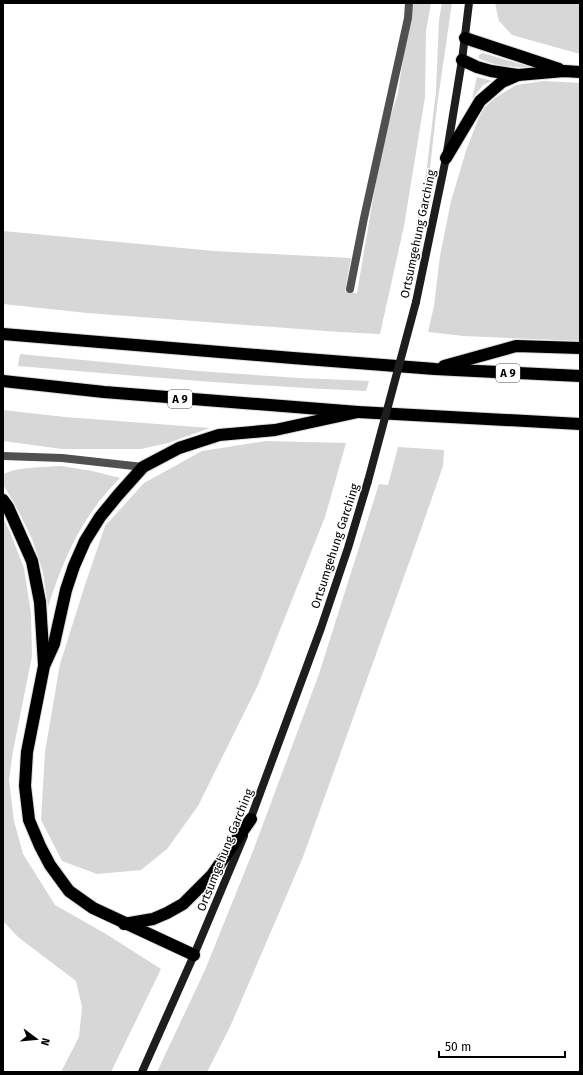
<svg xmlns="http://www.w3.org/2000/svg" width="583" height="1075" viewBox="0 0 583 1075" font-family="'Fira Sans',sans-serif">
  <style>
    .green { fill: #d7d7d7 }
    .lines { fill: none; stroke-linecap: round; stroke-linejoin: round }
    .motorway-casing { stroke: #dbdbdb; stroke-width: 14 }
    .service { stroke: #505050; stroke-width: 8 }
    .secondary { stroke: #1d1d1d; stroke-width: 8 }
    .motorway { stroke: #000; stroke-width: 12 }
    .secondary-bridge { stroke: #1d1d1d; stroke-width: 8 }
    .labels { text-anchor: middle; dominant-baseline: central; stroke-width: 3; stroke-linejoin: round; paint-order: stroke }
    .shield { fill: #fff; stroke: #4c4c4c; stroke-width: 1 }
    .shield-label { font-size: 11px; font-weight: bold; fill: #000 }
    .street-label { font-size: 12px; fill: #000; stroke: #fff }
  </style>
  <rect width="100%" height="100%" fill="#fff"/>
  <g class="green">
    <path d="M411,3H431L426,31L425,97L404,226L380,334L339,332L87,313L3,304V231L214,251L351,258L345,292L357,293L383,140L398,93Z"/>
    <path d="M442,3H452L437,106L429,177L402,299L426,175L436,91L439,20Z"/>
    <path d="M495,3H580V54L512,35L499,21Z"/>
    <path d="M483,53L531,67C513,67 496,67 479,58V55Z"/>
    <path d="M477,77L492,81L483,85L472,99Z"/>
    <path d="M544,81L580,83V341L464,336L428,332L434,306L440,256L451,201L466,151L479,117L485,107L495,98L516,85Z"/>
    <path d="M20,354L198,371L299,378L369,381L366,391C250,386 134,376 18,366Z"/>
    <path d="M3,410L65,417L210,428L168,443L141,449H62L3,441Z"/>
    <path d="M266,441L346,443L325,517L258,685L198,806L167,849L141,870L97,874L62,861L41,820L45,752L60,664L85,585L105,526L144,483L202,451Z"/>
    <path d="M398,447L444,450L443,466L419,535L303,857L230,1027L207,1072H157L205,970L253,851L319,674L379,484L388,485Z"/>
    <path d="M61,466L92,471L120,478C82,516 64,557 48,607L43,572L32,539L18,510L3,484V475C12,467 48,467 61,466Z"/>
    <path d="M3,518L10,532L24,568L31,614L32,656L13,751L9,780L14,821L23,854L55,905L106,934L161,969L111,1072H61L79,1037L82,1007L76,981L18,937L3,921Z"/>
  </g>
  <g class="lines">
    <g class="motorway-casing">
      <g id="motorway">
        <path d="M465,38L559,69"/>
        <path d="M462,60L477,67L491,71L518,75L564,71L580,72"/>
        <path d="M446,158L480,101L502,82L518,75"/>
        <path d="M3,334L293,358L435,369L580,376"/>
        <path d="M444,366L516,346L580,348"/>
        <path d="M3,381L104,392L358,412L580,424"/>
        <path d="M3,500L8,507L32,561L40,602L44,665"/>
        <path d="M124,924L153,919L167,913L183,904L212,875L251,819"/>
        <path d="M194,955L93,908L69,891L50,865L40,846L29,820L25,786L27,752L44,666L54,644L66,590L74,566L85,541L100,517L118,495L143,467L179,448L219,435L275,430L358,412"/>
      </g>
    </g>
    <g class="service">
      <path d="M350,289L364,218L408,18L409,3"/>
      <path d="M3,456L62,458L143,467"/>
    </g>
    <g class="secondary">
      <path d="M416,302L446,158L462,60L469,3"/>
      <path d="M249,823L321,628L348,548L368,481"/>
      <path d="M142,1072L194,955L244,836"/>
    </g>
    <use href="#motorway" class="motorway"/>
    <path class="secondary-bridge" d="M368,481L416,302"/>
  </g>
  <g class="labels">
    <g class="shield">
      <rect x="496" y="364" width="24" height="18" rx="3"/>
      <rect x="168" y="390" width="24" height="18" rx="3"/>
    </g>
    <g class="shield-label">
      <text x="508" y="373">A 9</text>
      <text x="180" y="399">A 9</text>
    </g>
    <g class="street-label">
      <text transform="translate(418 234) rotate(-78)">Ortsumgehung Garching</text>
      <text transform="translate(335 546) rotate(-72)">Ortsumgehung Garching</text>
      <text transform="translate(225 850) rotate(-68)">Ortsumgehung Garching</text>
    </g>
  </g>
  <rect width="583" height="1075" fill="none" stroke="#000000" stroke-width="8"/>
  <g transform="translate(36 1039) rotate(106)" stroke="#ffffff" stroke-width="3" paint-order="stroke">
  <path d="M0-3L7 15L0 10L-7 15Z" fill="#000000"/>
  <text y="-6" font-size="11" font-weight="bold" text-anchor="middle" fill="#000000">N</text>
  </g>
  <path d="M439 1051v6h126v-6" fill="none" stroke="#000000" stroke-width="2"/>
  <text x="445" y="1051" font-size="12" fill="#000000" stroke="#ffffff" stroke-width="3" paint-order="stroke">50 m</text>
</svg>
